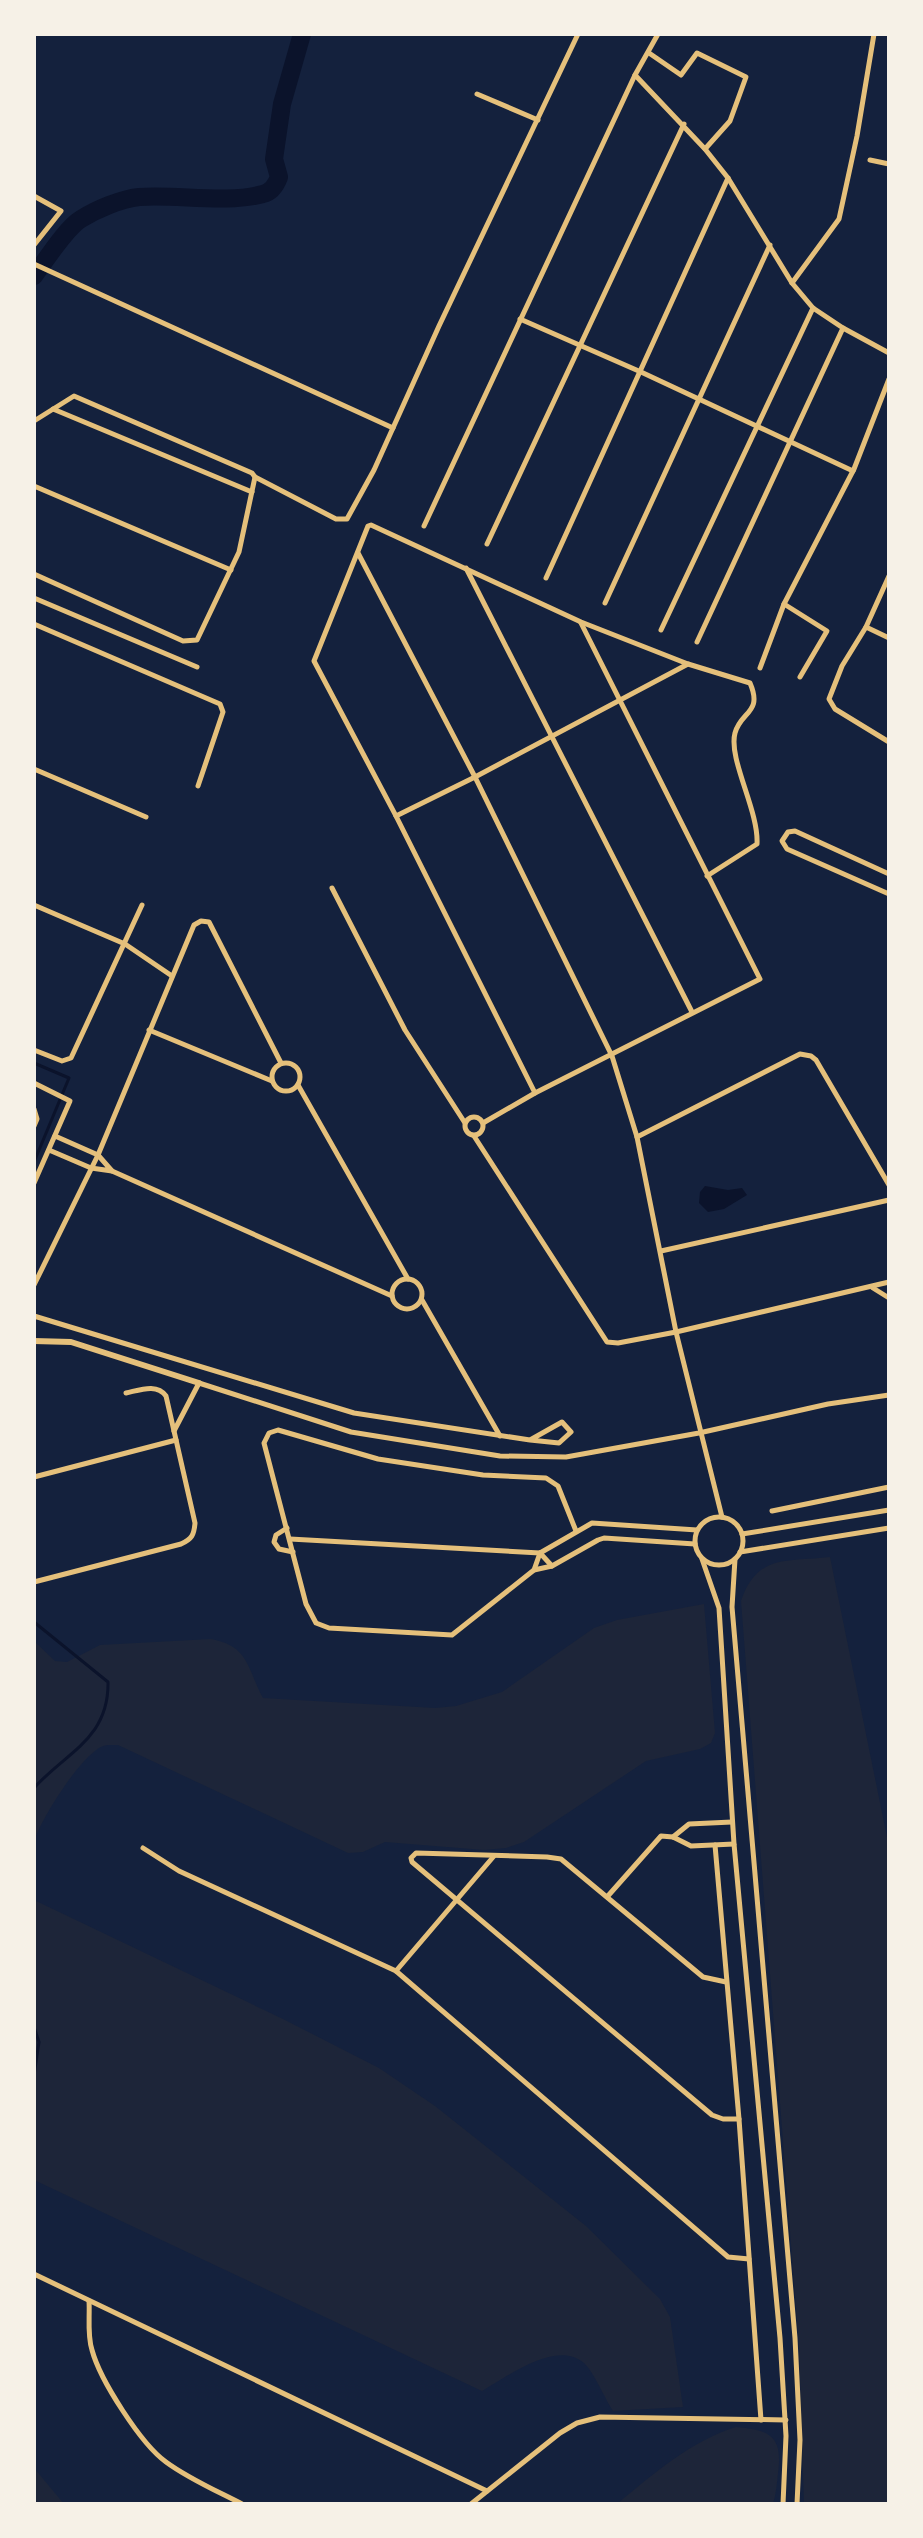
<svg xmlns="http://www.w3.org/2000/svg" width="923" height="2538" viewBox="0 0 923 2538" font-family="'Source Sans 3',sans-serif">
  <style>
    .green { fill: #1d2539 }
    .water { fill: #0b132b }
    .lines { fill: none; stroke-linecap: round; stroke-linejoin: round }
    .stream { stroke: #0b132b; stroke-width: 3 }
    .river { stroke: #0b132b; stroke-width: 18 }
    .minor { stroke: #e5c07b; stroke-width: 5 }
    .tertiary { stroke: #e5c07b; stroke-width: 6 }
  </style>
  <rect width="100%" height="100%" fill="#14213d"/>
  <g class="green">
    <path d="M830,1557L889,1847V2504H804L799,2347L741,1601C757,1554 786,1562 830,1557Z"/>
    <path d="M704,1604L715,1733L711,1743L700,1749L646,1761L524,1842L506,1848L484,1850L385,1842L363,1852L348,1853L118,1745C111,1745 105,1744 99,1748C77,1762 43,1816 34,1841V1641L55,1661L67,1662L100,1645L211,1639C249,1646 247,1668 263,1698L435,1708L456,1706L502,1692L594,1628L617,1620Z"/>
    <path d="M34,1900L283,2019L379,2068L435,2106L586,2226L660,2299L670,2317L683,2407L613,2411C605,2399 594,2372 584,2363C556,2339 507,2377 482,2391L34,2180Z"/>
    <path d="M736,2427C770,2430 783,2436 778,2473C777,2483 776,2494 773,2504H617C653,2474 691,2441 736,2427Z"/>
    <path d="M34,2468L64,2504H34Z"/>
  </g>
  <path class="water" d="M705,1186L728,1190L742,1188L747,1195L724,1209L708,1212L699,1203L700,1192Z"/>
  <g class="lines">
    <g class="stream">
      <path d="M34,1063L69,1078L34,1162"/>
      <path d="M34,1622L108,1682C109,1739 66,1752 34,1788"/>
      <path d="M34,2027L39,2042L34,2075"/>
    </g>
    <path class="river" d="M34,276C46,260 66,228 81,219C97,209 121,199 139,197C177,194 226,204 263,194C272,192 276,185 279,177L274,159L282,104L302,34"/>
    <g class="minor">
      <path d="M649,53L681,75L697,53L746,77L730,121L705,149"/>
      <path d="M635,75L705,149L728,178L792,283L813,308L843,328L889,353"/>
      <path d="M477,94L538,120"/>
      <path d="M870,160L889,164"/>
      <path d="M34,196L61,211L34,245"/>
      <path d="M34,264L393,428"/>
      <path d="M792,283L839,219L857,136L874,34"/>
      <path d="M520,319L641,372L853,471"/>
      <path d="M53,409L252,492"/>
      <path d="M34,421L74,396L252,473L255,477L239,552L197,640L183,641L34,574"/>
      <path d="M255,477L336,519H347L374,470L439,326L578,34"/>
      <path d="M34,486L231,570"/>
      <path d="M424,526L635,75L658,34"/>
      <path d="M487,544L684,124"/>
      <path d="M358,553L475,777L612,1056L637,1137L676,1332L722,1517"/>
      <path d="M466,568L692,1012"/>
      <path d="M889,576L866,627L842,666L829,699L835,709L889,742"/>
      <path d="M546,578L728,178"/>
      <path d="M34,598L197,667"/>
      <path d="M605,603L770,245"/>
      <path d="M784,604L827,631L800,677"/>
      <path d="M34,624L220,704L223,712L198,786"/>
      <path d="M866,627L889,638"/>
      <path d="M661,630L813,308"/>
      <path d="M697,642L843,328"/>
      <path d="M760,668L784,604L854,469L889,379"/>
      <path d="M34,769L146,817"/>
      <path d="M396,816L475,777L688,664"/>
      <path d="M889,874L795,831L788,832L782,841L787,849L889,894"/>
      <path d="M332,888L405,1030L465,1123"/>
      <path d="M34,905L125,944L172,976"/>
      <path d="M149,1030L272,1081"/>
      <path d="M34,1050L62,1061L71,1058L142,905"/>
      <circle cx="286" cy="1077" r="14"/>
      <path d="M34,1083L70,1101L34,1183"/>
      <path d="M298,1085L408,1279"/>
      <path d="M535,1093L396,816L314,661L368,526L371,525L581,622L688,664L750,683C763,713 741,711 735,733C728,759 759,811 757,844L707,876"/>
      <path d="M34,1109L37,1119L34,1126"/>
      <circle cx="474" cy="1126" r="9"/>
      <path d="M483,1123L535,1093L760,979L581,623"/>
      <path d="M474,1136L607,1342L618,1343L676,1332L889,1282"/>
      <path d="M637,1137L800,1054L811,1056L816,1060L889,1185"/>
      <path d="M49,1150L91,1168L112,1171L98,1155L55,1136"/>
      <path d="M112,1171L392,1296"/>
      <path d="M661,1251L889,1200"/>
      <circle cx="407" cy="1294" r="15"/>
      <path d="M34,1285L98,1155L194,925L201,921L209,922L281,1063"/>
      <path d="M873,1288L889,1298"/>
      <path d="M422,1300L500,1436"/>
      <path d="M34,1316L354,1413L530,1440L559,1443L571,1432L562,1422L530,1440"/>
      <path d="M174,1431L199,1383L351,1432L500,1456L566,1457L699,1433L828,1404L889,1395"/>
      <path d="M34,1477L176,1440"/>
      <path d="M772,1511L889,1487"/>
      <circle cx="719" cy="1541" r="24"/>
      <path d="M287,1528L276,1535L274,1542L279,1549L293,1552"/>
      <path d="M576,1531L558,1486L546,1478L483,1475L378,1459L278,1430L269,1433L264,1443L306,1604L316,1623L329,1628L452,1635L534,1570L552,1566L598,1540L604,1538L695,1544"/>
      <path d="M742,1534L889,1510"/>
      <path d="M290,1539L540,1553"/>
      <path d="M740,1552L889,1528"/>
      <path d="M540,1553L552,1566"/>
      <path d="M702,1559L719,1608L734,1844L780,2338L786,2436L783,2504"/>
      <path d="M735,1559L732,1607L795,2338L800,2440L797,2504"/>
      <path d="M534,1570L540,1553L592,1523L697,1530"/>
      <path d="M34,1582L181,1544C192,1539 194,1535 195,1523L166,1396C157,1383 140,1390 126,1393"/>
      <path d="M673,1837L689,1824L732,1822"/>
      <path d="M715,1845L739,2119L761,2420"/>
      <path d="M143,1848L179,1871L396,1971L728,2257L749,2259"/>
      <path d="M607,1897L661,1836L673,1837L691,1846L734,1844"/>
      <path d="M396,1971L494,1856"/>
      <path d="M726,1982L703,1977L561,1859L547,1857L416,1853L411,1858L412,1862L712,2115L723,2119H739"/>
      <path d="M34,2274L487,2491"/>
      <path d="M89,2301C90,2316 87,2335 92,2350C100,2380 141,2444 166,2462C189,2479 217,2491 242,2504"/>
      <path d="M471,2504L560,2433L577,2423L600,2417L786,2420"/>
    </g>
    <path class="tertiary" d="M34,1341L71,1342L199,1383"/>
  </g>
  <rect width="923" height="2538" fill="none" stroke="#f6f1e7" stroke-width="72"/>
</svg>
